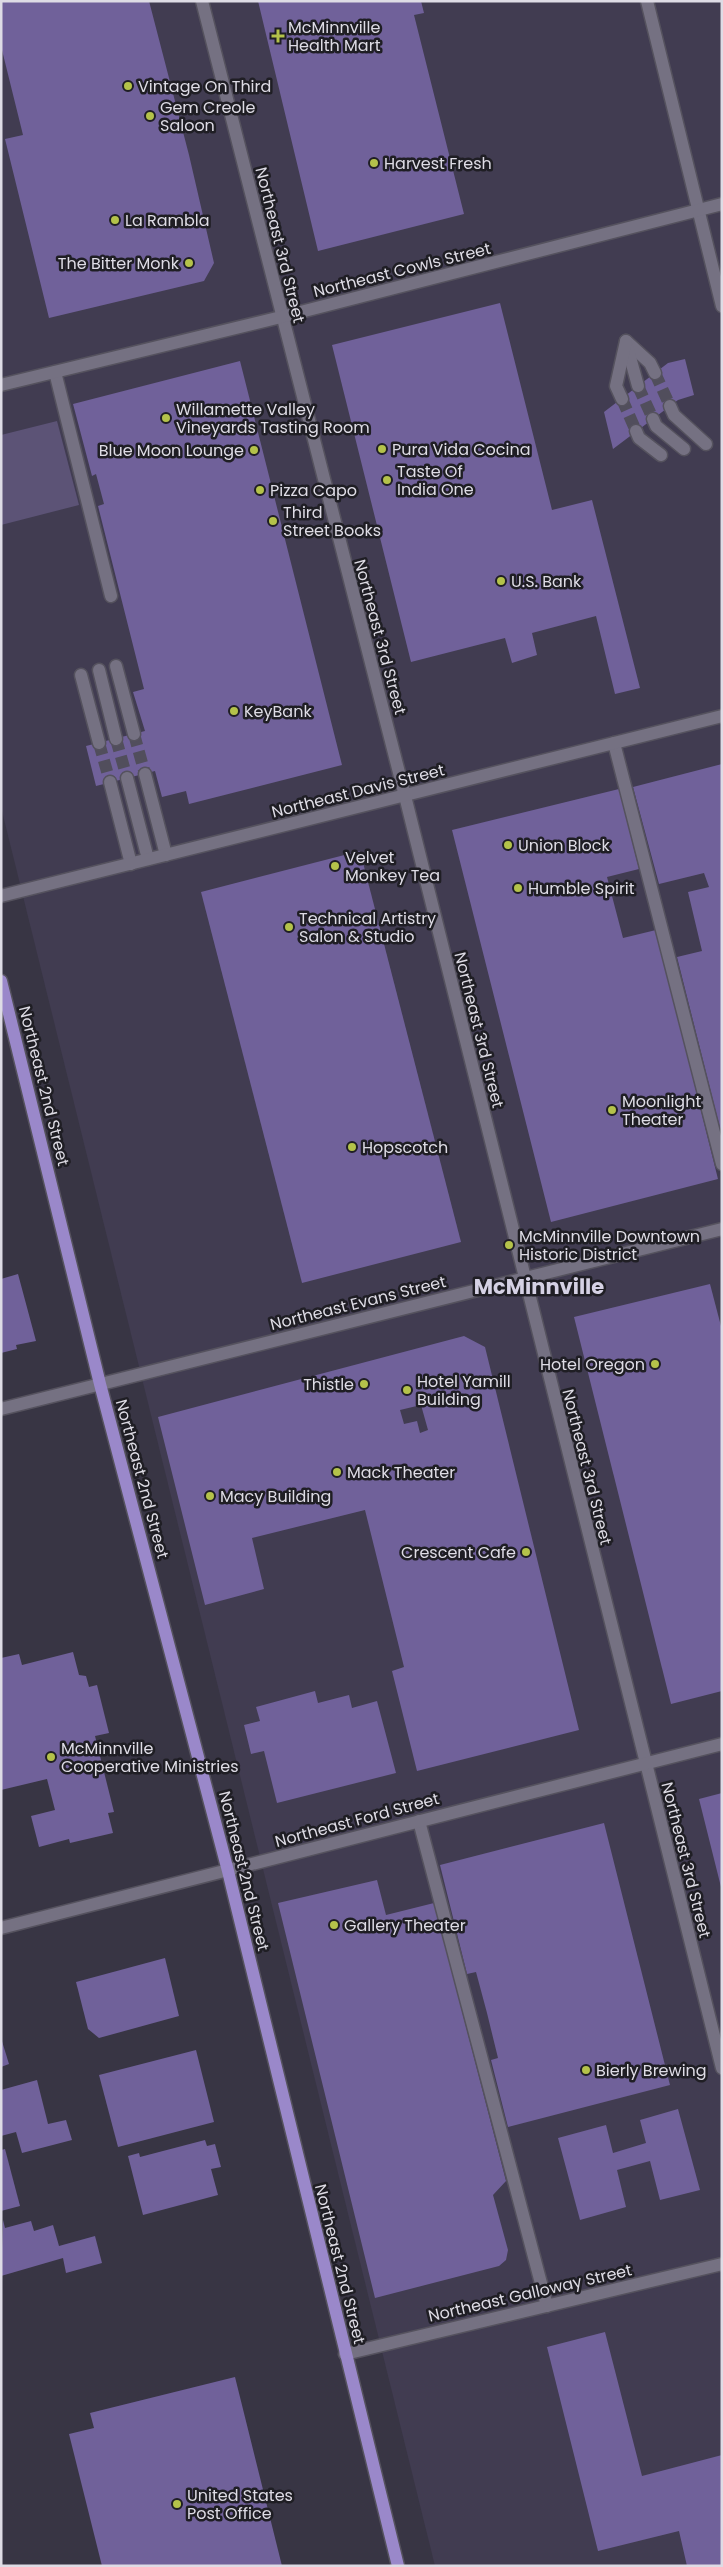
<svg xmlns="http://www.w3.org/2000/svg" width="723" height="2567" viewBox="0 0 723 2567" font-family="Poppins,sans-serif">
  <style>
    .built { fill: #413c51 }
    .green { fill: #5c5376 }
    .building { fill: #70619a; fill-rule: evenodd }
    .lines { fill: none; stroke-linecap: round; stroke-linejoin: round }
    .minor-tunnel { stroke: #514e5c; stroke-width: 12; stroke-dasharray: 12 6; stroke-linecap: butt }
    .minor-casing { stroke: #55525e; stroke-width: 15 }
    .major-casing { stroke: #55525e; stroke-width: 15 }
    .minor { stroke: #757182; stroke-width: 12 }
    .major { stroke: #9a88ca; stroke-width: 12 }
    .poi-dot { fill: #b4c24a; stroke: #1f1e24; stroke-width: 2 }
    .labels { text-anchor: middle; dominant-baseline: central; stroke-width: 5; stroke-linejoin: round; paint-order: stroke }
    .poi-label { font-size: 16px; fill: #dedce5; stroke: #1f1e24; text-anchor: start }
    .street-label { font-size: 16px; fill: #dedce5; stroke: #1f1e24 }
    .district-label { font-size: 21px; font-weight: bold; fill: #d5d1e4; stroke: #1f1e24 }
  </style>
  <rect width="100%" height="100%" fill="#383544"/>
  <path class="built" d="M1,1H722V2566H435L1,807Z"/>
  <path class="green" d="M57,421L79,505L1,525V435Z"/>
  <g class="building">
    <path d="M1,1H149L189,155L214,263L204,281L49,318L5,139L23,135L1,46Z"/>
    <path d="M258,1H421L424,13L414,15L464,214L318,251Z"/>
    <path d="M500,303L552,510L592,500L640,688L615,694L596,616L532,633L537,655L512,663L505,638L411,662L332,345Z"/>
    <path d="M685,359L694,395L678,400L613,449L604,412L668,363Z"/>
    <path d="M240,361L342,765L189,804L186,791L162,797L155,771L96,786L86,746L145,731L133,692L144,689L98,506L104,504L96,474L92,476L73,404Z"/>
    <path d="M722,764V1132H721L677,957L702,951L688,892L709,887L704,873L659,884L633,787Z"/>
    <path d="M619,789L639,869L607,877L623,938L656,930L718,1179L551,1222L452,830Z"/>
    <path d="M360,851L461,1242L302,1283L201,892Z"/>
    <path d="M18,1274L36,1341L16,1345L17,1349L1,1353V1279Z"/>
    <path d="M710,1284L722,1330V1691L671,1704L574,1317Z"/>
    <path d="M464,1336L485,1347L579,1730L417,1771L392,1671L404,1667L365,1510L252,1538L264,1589L205,1605L158,1417ZM421,1405L428,1430L420,1433L417,1421L404,1424L400,1410Z"/>
    <path d="M73,1652L79,1675L86,1676L89,1687L97,1685L109,1733L95,1736L114,1812L108,1813L113,1833L70,1843L69,1839L39,1847L31,1816L55,1810L47,1779L1,1790V1658L19,1654L22,1665Z"/>
    <path d="M315,1691L318,1703L349,1695L352,1708L377,1701L396,1773L277,1803L264,1751L251,1754L244,1725L260,1721L256,1707Z"/>
    <path d="M722,1793V1887H721L699,1799Z"/>
    <path d="M604,1823L670,2085L508,2127L491,2060L498,2058L487,2013L476,1972L467,1974L440,1865Z"/>
    <path d="M377,1880L386,1915L434,1903L506,2181L493,2195L508,2250L506,2260L499,2266L375,2298L278,1903Z"/>
    <path d="M165,1958L179,2016L99,2038L88,2029L76,1982Z"/>
    <path d="M1,2038L9,2064L1,2067Z"/>
    <path d="M196,2050L214,2122L118,2147L99,2075Z"/>
    <path d="M37,2080L48,2124L66,2120L72,2140L22,2153L16,2132L1,2136V2090Z"/>
    <path d="M678,2109L700,2190L660,2200L650,2161L617,2170L626,2207L580,2220L558,2138L606,2125L613,2153L646,2143L640,2120Z"/>
    <path d="M205,2140L207,2146L215,2144L221,2167L211,2169L218,2195L143,2215L128,2156L139,2153L140,2157Z"/>
    <path d="M5,2149L20,2206L1,2211V2150Z"/>
    <path d="M3,2220L5,2228L31,2221L34,2231L53,2225L59,2246L95,2236L102,2263L66,2273L63,2258L1,2276Z"/>
    <path d="M605,2332L642,2476L722,2455V2566H687L679,2531L598,2551L547,2347Z"/>
    <path d="M235,2377L282,2566H102L69,2434L94,2428L90,2413Z"/>
  </g>
  <g class="lines">
    <g class="minor-tunnel">
      <path d="M655,373L670,406"/>
      <path d="M638,386L653,419"/>
      <path d="M622,399L636,431"/>
      <path d="M134,734L145,774"/>
      <path d="M116,739L127,778"/>
      <path d="M99,743L110,782"/>
    </g>
    <g class="minor-casing">
      <g id="minor">
        <path d="M202,1L405,796L722,2068"/>
        <path d="M647,1L722,306"/>
        <path d="M626,341L650,363L655,373"/>
        <path d="M627,346L638,386"/>
        <path d="M55,372L111,596"/>
        <path d="M1,385L281,317L722,204"/>
        <path d="M622,399L616,386L626,341"/>
        <path d="M670,406L674,415L706,444"/>
        <path d="M653,419L656,426L684,449"/>
        <path d="M636,431L639,438L661,455"/>
        <path d="M116,666L134,734"/>
        <path d="M99,670L116,739"/>
        <path d="M81,675L99,743"/>
        <path d="M614,743L722,1164"/>
        <path d="M145,774L166,855"/>
        <path d="M127,778L148,859"/>
        <path d="M110,782L131,864"/>
        <path d="M1,896L722,716"/>
        <path d="M1,1409L722,1229"/>
        <path d="M419,1821L547,2306"/>
        <path d="M1,1928L722,1744"/>
        <path d="M345,2354L722,2264"/>
      </g>
    </g>
    <g class="major-casing">
      <path id="major" d="M1,981L100,1384L228,1871L398,2566"/>
    </g>
    <use href="#minor" class="minor"/>
    <use href="#major" class="major"/>
  </g>
  <g class="poi-dot">
    <path d="M275.5 28.5h5v5h5v5h-5v5h-5v-5h-5v-5h5z"/>
    <circle cx="128" cy="86" r="5"/>
    <circle cx="150" cy="116" r="5"/>
    <circle cx="374" cy="163" r="5"/>
    <circle cx="115" cy="220" r="5"/>
    <circle cx="189" cy="263" r="5"/>
    <circle cx="166" cy="418" r="5"/>
    <circle cx="382" cy="449" r="5"/>
    <circle cx="254" cy="450" r="5"/>
    <circle cx="387" cy="480" r="5"/>
    <circle cx="260" cy="490" r="5"/>
    <circle cx="273" cy="521" r="5"/>
    <circle cx="501" cy="581" r="5"/>
    <circle cx="234" cy="711" r="5"/>
    <circle cx="508" cy="845" r="5"/>
    <circle cx="335" cy="866" r="5"/>
    <circle cx="518" cy="888" r="5"/>
    <circle cx="289" cy="927" r="5"/>
    <circle cx="612" cy="1110" r="5"/>
    <circle cx="352" cy="1147" r="5"/>
    <circle cx="509" cy="1245" r="5"/>
    <circle cx="655" cy="1364" r="5"/>
    <circle cx="364" cy="1384" r="5"/>
    <circle cx="407" cy="1390" r="5"/>
    <circle cx="337" cy="1472" r="5"/>
    <circle cx="210" cy="1496" r="5"/>
    <circle cx="526" cy="1552" r="5"/>
    <circle cx="51" cy="1757" r="5"/>
    <circle cx="334" cy="1925" r="5"/>
    <circle cx="586" cy="2070" r="5"/>
    <circle cx="177" cy="2504" r="5"/>
  </g>
  <g class="labels">
    <g class="poi-label">
      <text x="288" y="27">McMinnville<tspan x="288" dy="18">Health Mart</tspan></text>
      <text x="138" y="86">Vintage On Third</text>
      <text x="160" y="107">Gem Creole<tspan x="160" dy="18">Saloon</tspan></text>
      <text x="384" y="163">Harvest Fresh</text>
      <text x="125" y="220">La Rambla</text>
      <text x="179" y="263" text-anchor="end">The Bitter Monk</text>
      <text x="176" y="409">Willamette Valley<tspan x="176" dy="18">Vineyards Tasting Room</tspan></text>
      <text x="392" y="449">Pura Vida Cocina</text>
      <text x="244" y="450" text-anchor="end">Blue Moon Lounge</text>
      <text x="397" y="471">Taste Of<tspan x="397" dy="18">India One</tspan></text>
      <text x="270" y="490">Pizza Capo</text>
      <text x="283" y="512">Third<tspan x="283" dy="18">Street Books</tspan></text>
      <text x="511" y="581">U.S. Bank</text>
      <text x="244" y="711">KeyBank</text>
      <text x="518" y="845">Union Block</text>
      <text x="345" y="857">Velvet<tspan x="345" dy="18">Monkey Tea</tspan></text>
      <text x="528" y="888">Humble Spirit</text>
      <text x="299" y="918">Technical Artistry<tspan x="299" dy="18">Salon &amp; Studio</tspan></text>
      <text x="622" y="1101">Moonlight<tspan x="622" dy="18">Theater</tspan></text>
      <text x="362" y="1147">Hopscotch</text>
      <text x="519" y="1236">McMinnville Downtown<tspan x="519" dy="18">Historic District</tspan></text>
      <text x="645" y="1364" text-anchor="end">Hotel Oregon</text>
      <text x="417" y="1381">Hotel Yamill<tspan x="417" dy="18">Building</tspan></text>
      <text x="354" y="1384" text-anchor="end">Thistle</text>
      <text x="347" y="1472">Mack Theater</text>
      <text x="220" y="1496">Macy Building</text>
      <text x="516" y="1552" text-anchor="end">Crescent Cafe</text>
      <text x="61" y="1748">McMinnville<tspan x="61" dy="18">Cooperative Ministries</tspan></text>
      <text x="344" y="1925">Gallery Theater</text>
      <text x="596" y="2070">Bierly Brewing</text>
      <text x="187" y="2495">United States<tspan x="187" dy="18">Post Office</tspan></text>
    </g>
    <g class="street-label">
      <text transform="translate(280 245) rotate(76)">Northeast 3rd Street</text>
      <text transform="translate(402 270) rotate(-14)">Northeast Cowls Street</text>
      <text transform="translate(380 637) rotate(75)">Northeast 3rd Street</text>
      <text transform="translate(358 791) rotate(-14)">Northeast Davis Street</text>
      <text transform="translate(479 1030) rotate(76)">Northeast 3rd Street</text>
      <text transform="translate(44 1086) rotate(76)">Northeast 2nd Street</text>
      <text transform="translate(358 1303) rotate(-14)">Northeast Evans Street</text>
      <text transform="translate(587 1467) rotate(76)">Northeast 3rd Street</text>
      <text transform="translate(142 1479) rotate(75)">Northeast 2nd Street</text>
      <text transform="translate(357 1820) rotate(-15)">Northeast Ford Street</text>
      <text transform="translate(686 1860) rotate(76)">Northeast 3rd Street</text>
      <text transform="translate(244 1871) rotate(76)">Northeast 2nd Street</text>
      <text transform="translate(340 2264) rotate(76)">Northeast 2nd Street</text>
      <text transform="translate(530 2293) rotate(-13)">Northeast Galloway Street</text>
    </g>
    <g class="district-label">
      <text x="539" y="1286">McMinnville</text>
    </g>
  </g>
  <rect width="723" height="2567" fill="none" stroke="#dedce5" stroke-width="5"/>
</svg>
